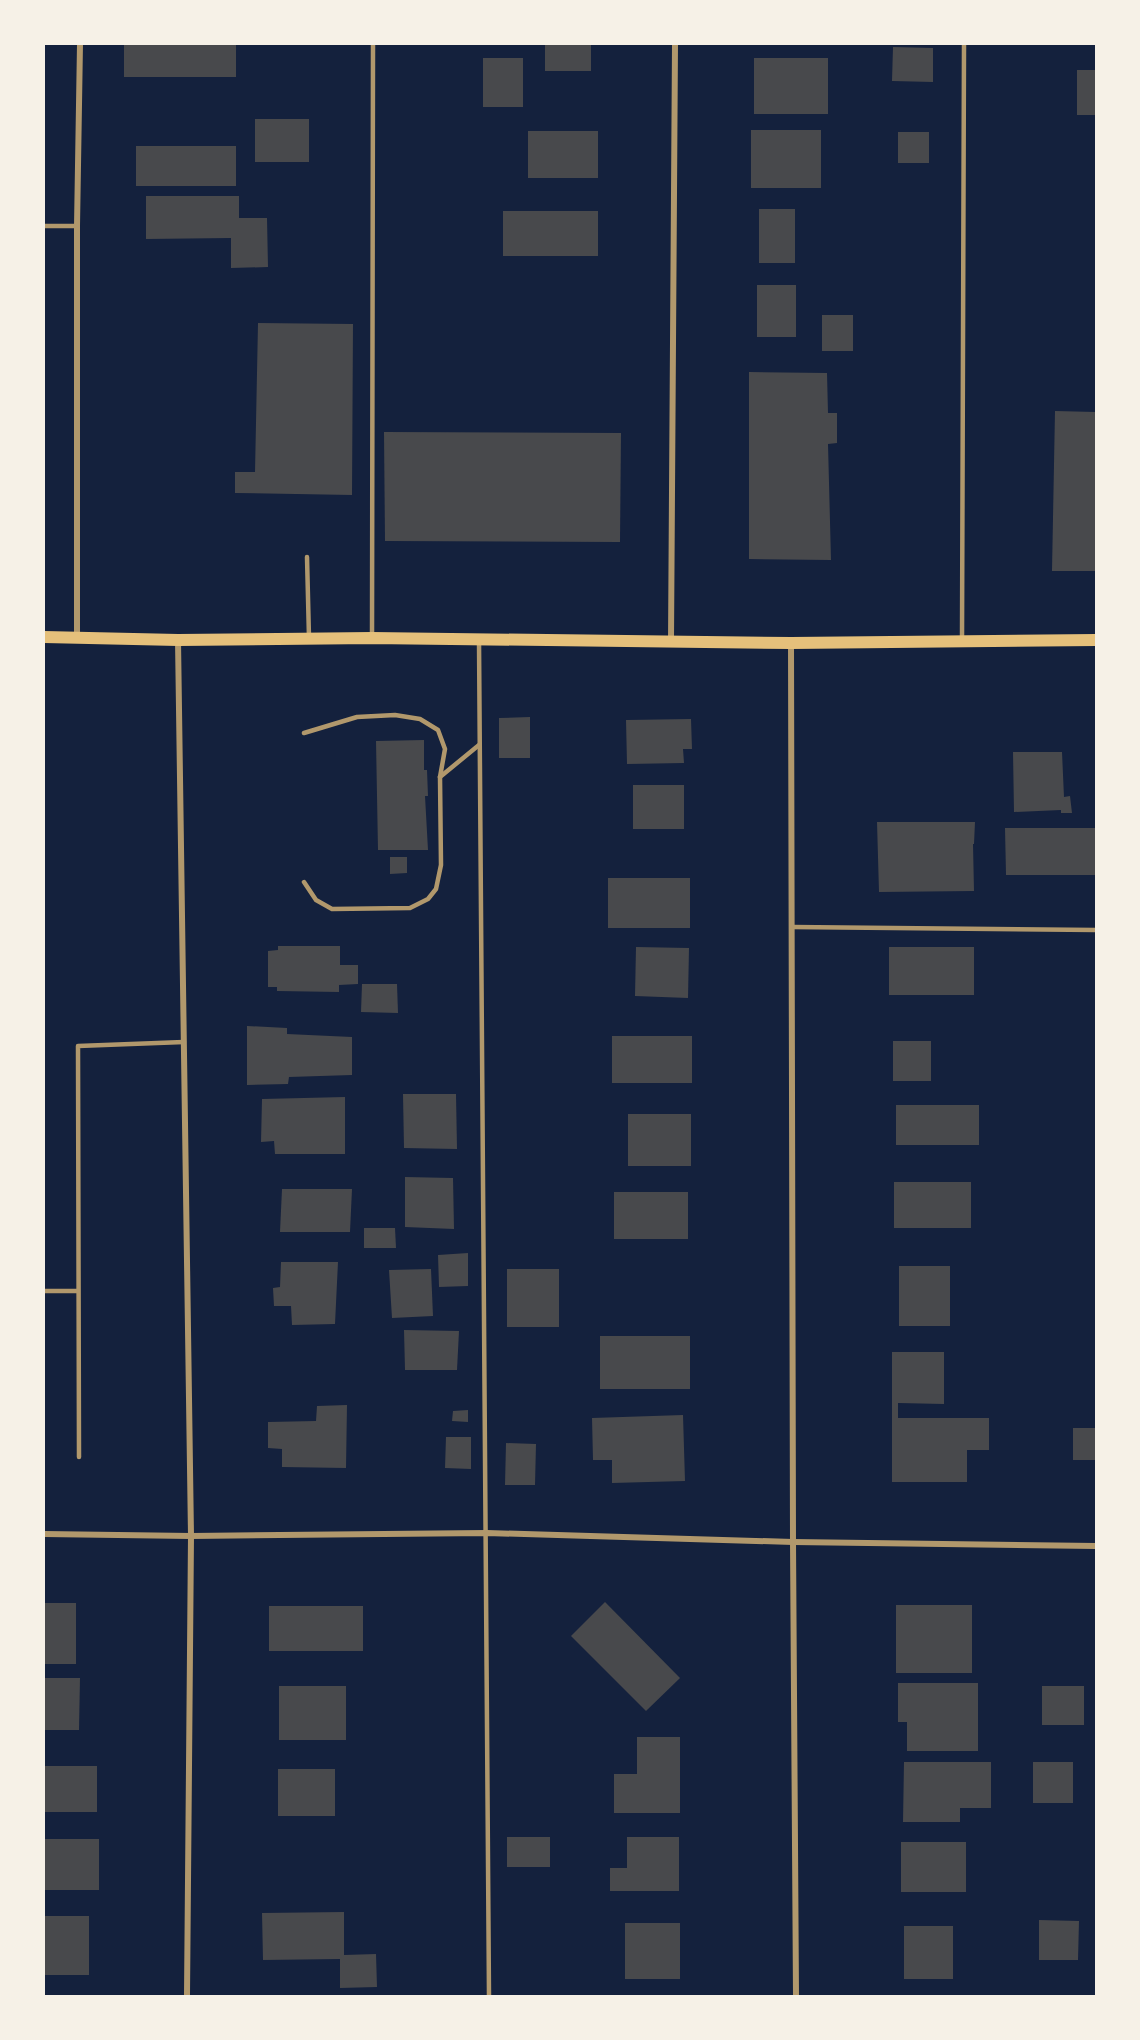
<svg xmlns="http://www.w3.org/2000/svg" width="1140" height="2040" viewBox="0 0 1140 2040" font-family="Manrope,sans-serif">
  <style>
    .building { fill: #48494c }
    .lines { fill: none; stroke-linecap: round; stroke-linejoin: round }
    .service { stroke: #b1986c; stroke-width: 4.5 }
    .minor { stroke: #b1986c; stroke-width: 6 }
    .secondary { stroke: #e5c07b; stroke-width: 12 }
  </style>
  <rect width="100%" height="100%" fill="#14213d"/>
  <g class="building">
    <rect x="124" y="44" width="112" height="33"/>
    <rect x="545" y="44" width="46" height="27"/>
    <path d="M893,47L933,48V82L892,81Z"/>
    <rect x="483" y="58" width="40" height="49"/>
    <rect x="754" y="58" width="74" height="56"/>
    <rect x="1077" y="70" width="19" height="45"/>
    <rect x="255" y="119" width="54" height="43"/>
    <rect x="751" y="130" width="70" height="58"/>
    <rect x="528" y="131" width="70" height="47"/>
    <rect x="898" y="132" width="31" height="31"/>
    <rect x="136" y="146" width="100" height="40"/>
    <path d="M146,196H239V218H267L268,267L231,268V238L146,239Z"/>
    <rect x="759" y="209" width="36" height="54"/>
    <rect x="503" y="211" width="95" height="45"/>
    <rect x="757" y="285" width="39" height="52"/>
    <rect x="822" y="315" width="31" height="36"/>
    <path d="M258,323L353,324L352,495L235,493V472H255Z"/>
    <path d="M749,372L827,373L828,413H837V443L828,444L831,560L749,559Z"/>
    <path d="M1055,411L1096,412V571H1052Z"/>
    <path d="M384,432L621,433L620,542L385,541Z"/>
    <path d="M530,717V758H499V718Z"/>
    <path d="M691,719L692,749H683L684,763L627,764L626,720Z"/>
    <path d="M424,740V770H427L428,796H425L428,850H378L376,741Z"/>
    <path d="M1013,752H1062L1064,797L1070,796L1072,813H1061V810L1014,812Z"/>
    <rect x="633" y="785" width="51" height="44"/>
    <path d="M877,822H975L974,844H973L974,891L879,892Z"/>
    <path d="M1005,828H1096V875H1006Z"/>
    <path d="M390,857H407V873L390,874Z"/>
    <rect x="608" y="878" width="82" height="50"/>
    <path d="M278,946H340V965H358V984L339,985V992L277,991V987H268V951L278,950Z"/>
    <path d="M636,947L689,948L688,998L635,996Z"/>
    <rect x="889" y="947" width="85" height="48"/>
    <path d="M362,984H397L398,1013L361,1012Z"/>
    <path d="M247,1026L287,1028V1034L352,1037V1075L289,1077L288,1084L247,1085Z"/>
    <rect x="612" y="1036" width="80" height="47"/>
    <rect x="893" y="1041" width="38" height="40"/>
    <path d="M403,1094H456L457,1149L404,1148Z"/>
    <path d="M345,1097V1154H275L274,1141L261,1142L262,1099Z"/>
    <rect x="896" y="1105" width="83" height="40"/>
    <rect x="628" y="1114" width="63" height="52"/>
    <path d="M405,1177L453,1178L454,1229L405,1227Z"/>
    <rect x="894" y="1182" width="77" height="46"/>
    <path d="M282,1189H352L350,1232H280Z"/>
    <rect x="614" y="1192" width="74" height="47"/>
    <path d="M364,1228H395L396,1248H364Z"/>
    <path d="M468,1253V1286L439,1287L438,1255Z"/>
    <path d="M281,1262H338L335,1324L292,1325L291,1306H274L273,1288L280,1287Z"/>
    <rect x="899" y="1266" width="51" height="60"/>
    <path d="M431,1269L433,1316L392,1318L389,1270Z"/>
    <rect x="507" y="1269" width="52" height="58"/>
    <path d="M404,1330L459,1331L457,1370H405Z"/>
    <rect x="600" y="1336" width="90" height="53"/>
    <path d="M892,1352H944V1404L898,1403V1418H989V1450H967V1482H892Z"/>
    <path d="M347,1405L346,1468L282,1467V1449L268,1448V1422L316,1421L317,1406Z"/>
    <path d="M468,1410V1422L452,1421L453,1411Z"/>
    <path d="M683,1415L685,1481L612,1483V1460H593L592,1418Z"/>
    <rect x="1073" y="1428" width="23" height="32"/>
    <path d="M446,1437H471V1469L445,1468Z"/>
    <path d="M506,1443L536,1444L535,1485H505Z"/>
    <path d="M605,1602L680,1678L646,1711L571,1636Z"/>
    <rect x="44" y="1603" width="32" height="61"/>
    <rect x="896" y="1605" width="76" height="68"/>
    <rect x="269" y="1606" width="94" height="45"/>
    <path d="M44,1678H80L79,1730H44Z"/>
    <path d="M898,1683H978V1751H907V1722H898Z"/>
    <rect x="279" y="1686" width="67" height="54"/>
    <rect x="1042" y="1686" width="42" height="39"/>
    <path d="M637,1737H680V1813H614V1774H637Z"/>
    <path d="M904,1762H991V1808H960V1822H903Z"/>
    <rect x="1033" y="1762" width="40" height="41"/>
    <rect x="44" y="1766" width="53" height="46"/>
    <rect x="278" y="1769" width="57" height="47"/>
    <rect x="507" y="1837" width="43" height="30"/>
    <path d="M627,1837H679V1891H610V1868H627Z"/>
    <rect x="44" y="1839" width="55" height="51"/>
    <rect x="901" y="1842" width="65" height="50"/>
    <path d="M344,1912V1955L376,1954L377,1987L340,1988V1959L263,1960L262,1913Z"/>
    <rect x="44" y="1916" width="45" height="59"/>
    <path d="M1039,1920L1079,1921L1078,1960H1039Z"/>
    <rect x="625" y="1923" width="55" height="56"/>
    <rect x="904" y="1926" width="49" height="53"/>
  </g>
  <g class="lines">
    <g class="service">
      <path d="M44,226H77"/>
      <path d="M307,557L309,638"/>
      <path d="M372,638L373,44"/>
      <path d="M962,639L964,44"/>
      <path d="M479,640L489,1996"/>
      <path d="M304,733L357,717L395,715L420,719L438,730L445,749L440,777L441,865L436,889L428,899L410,908L332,909L316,900L304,882"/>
      <path d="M440,777L479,745"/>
      <path d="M792,927L1096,930"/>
      <path d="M44,1291H77"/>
      <path d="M79,1457L78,1046L184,1042"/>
    </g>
    <g class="minor">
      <path d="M77,637V226L80,44"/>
      <path d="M178,640L191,1536L187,1996"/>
      <path d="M671,641L675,44"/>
      <path d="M791,643L793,1542L796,1996"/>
      <path d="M44,1534L191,1536L487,1533L793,1542L1096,1546"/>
    </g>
    <path class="secondary" d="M44,637L178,640L372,638L791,643L1096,640"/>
  </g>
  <rect width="1140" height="2040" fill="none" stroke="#f6f1e7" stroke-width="90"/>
</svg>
